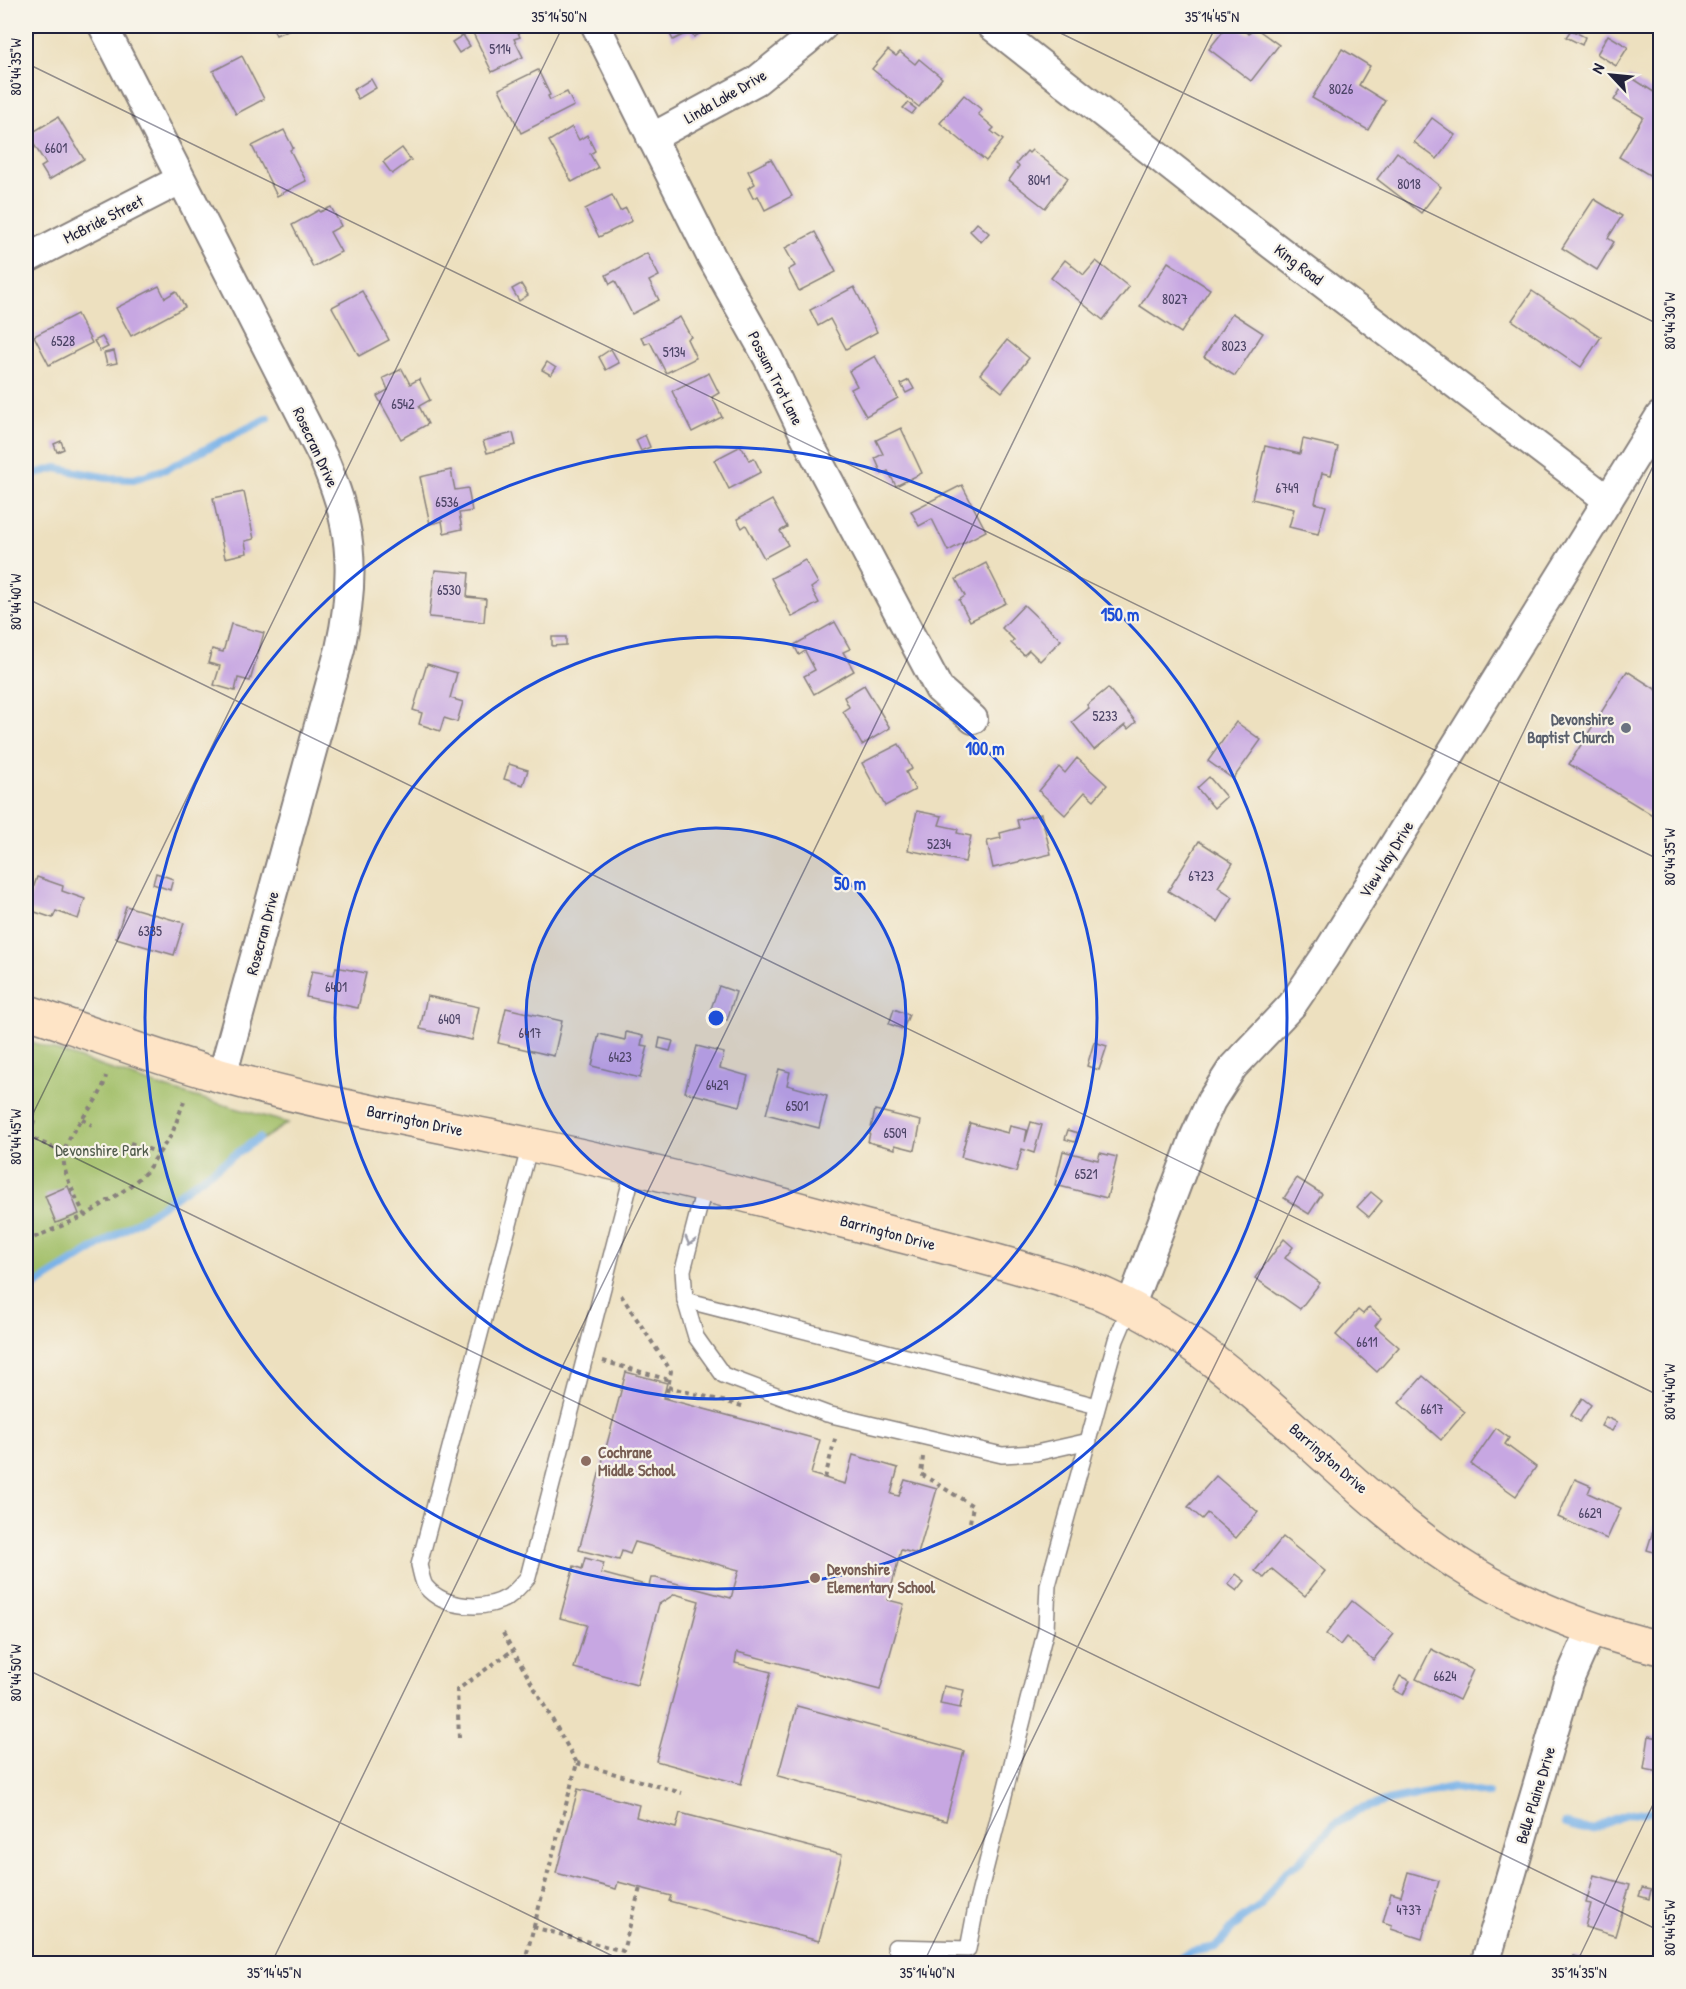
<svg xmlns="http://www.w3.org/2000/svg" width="1686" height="1989" viewBox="0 0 1686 1989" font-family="'Patrick Hand',sans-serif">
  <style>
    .green { fill: #a0be66; stroke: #617050; stroke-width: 1.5 }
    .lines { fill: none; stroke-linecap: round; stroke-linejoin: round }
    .stream { stroke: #77b1e8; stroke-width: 8 }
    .building { fill: #c7a7e2 }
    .lane-casing { stroke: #88817d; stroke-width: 18 }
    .street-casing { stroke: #88817d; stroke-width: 32 }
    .secondary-casing { stroke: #88817d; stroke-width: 36 }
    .path { stroke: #88817d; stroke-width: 4; stroke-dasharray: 4.5 4.5; stroke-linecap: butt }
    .lane { stroke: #fff; stroke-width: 15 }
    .street { stroke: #fff; stroke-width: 28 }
    .secondary { stroke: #fee4c6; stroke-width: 33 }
    .oneway { stroke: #9c9ca7 }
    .ticks { fill: none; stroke: #22223b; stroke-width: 1.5; stroke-opacity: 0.45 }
    .ring { fill: none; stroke: #1d4ed8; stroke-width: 3 }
    .worship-dot { fill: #6b7280; stroke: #f7f3e8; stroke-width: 2 }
    .education-dot { fill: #8d6e63; stroke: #f7f3e8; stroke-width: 2 }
    .labels { text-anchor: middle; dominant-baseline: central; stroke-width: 4.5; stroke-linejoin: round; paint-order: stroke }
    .number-label { font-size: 14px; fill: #4b4365 }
    .street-label { font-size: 16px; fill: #22223b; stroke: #f7f3e8 }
    .worship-label { font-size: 16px; font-weight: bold; fill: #5b616d; stroke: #f7f3e8; text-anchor: end }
    .park-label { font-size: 16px; fill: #4e594a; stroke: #f7f3e8 }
    .education-label { font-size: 16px; font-weight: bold; fill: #785e54; stroke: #f7f3e8; text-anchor: start }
    .centre { fill: #1d4ed8; stroke: #f7f3e8; stroke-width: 3 }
    .ring-label { font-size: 18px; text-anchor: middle; font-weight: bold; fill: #1d4ed8; stroke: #f7f3e8; stroke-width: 4.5; stroke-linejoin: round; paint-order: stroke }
    .neatline { fill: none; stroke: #22223b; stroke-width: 2 }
    .ticks-label { font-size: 15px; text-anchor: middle; fill: #22223b }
  </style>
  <rect width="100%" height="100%" fill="#f7f3e8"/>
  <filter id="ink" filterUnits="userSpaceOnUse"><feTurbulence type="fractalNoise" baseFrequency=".0167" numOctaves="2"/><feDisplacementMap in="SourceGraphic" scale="12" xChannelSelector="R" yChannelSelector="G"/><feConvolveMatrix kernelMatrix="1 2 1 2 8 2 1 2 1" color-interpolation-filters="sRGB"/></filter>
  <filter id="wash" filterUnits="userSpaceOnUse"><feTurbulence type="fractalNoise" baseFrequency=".008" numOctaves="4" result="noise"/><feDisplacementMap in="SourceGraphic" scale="24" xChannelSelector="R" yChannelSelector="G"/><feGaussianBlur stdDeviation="1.35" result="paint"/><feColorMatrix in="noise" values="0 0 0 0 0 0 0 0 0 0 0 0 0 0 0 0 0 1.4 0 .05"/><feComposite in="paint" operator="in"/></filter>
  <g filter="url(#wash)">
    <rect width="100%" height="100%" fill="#ede0bf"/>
    <path class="green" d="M26,1040L161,1087L288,1123L26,1291Z"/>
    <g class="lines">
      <g class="stream">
        <path d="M26,476L56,468L109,478L134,479L166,469L268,418"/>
        <path d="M26,1291L154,1211L259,1138"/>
        <path d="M1565,1824C1601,1835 1592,1826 1623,1816C1635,1812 1648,1812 1660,1811"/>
        <path d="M26,1957L30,1964"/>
        <path d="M1171,1964L1190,1952L1216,1947L1240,1920L1260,1906L1284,1873L1298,1863L1334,1825L1358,1810L1387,1801L1453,1788L1488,1794"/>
      </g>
    </g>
    <g id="blocks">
      <g class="building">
        <path d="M26,26H44L29,33L27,30L26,31Z"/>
        <path d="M196,26H217L201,34Z"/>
        <path d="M275,26H286L288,30L276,35L272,27Z"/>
        <path d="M478,26H515L520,37L514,39L523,57L492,72L471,29Z"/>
        <path d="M666,26H704L706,30L694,37L691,31L673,40Z"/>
        <path d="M1227,26H1236L1249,34L1254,27L1279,45L1251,81L1209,49Z"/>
        <path d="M1571,30L1585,37L1582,45L1566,37Z"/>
        <path d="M463,35L470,46L459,53L452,42Z"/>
        <path d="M1608,35L1628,47L1616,66L1597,54Z"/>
        <path d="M1342,49L1370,66L1359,85L1385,101L1368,130L1312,98Z"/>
        <path d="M888,50L896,56L900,52L915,64L919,59L942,78L919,107L872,69Z"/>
        <path d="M242,56L264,99L236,114L213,71Z"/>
        <path d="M538,70L550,95L548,96L550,100L567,92L574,106L521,133L499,89Z"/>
        <path d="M1629,76L1660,96V160L1651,176L1619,157L1643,117L1614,100Z"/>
        <path d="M371,79L376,88L358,99L353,90Z"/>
        <path d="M964,95L982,110L978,114L994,128L991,131L1003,140L986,161L940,123Z"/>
        <path d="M908,103L916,109L912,114L903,108Z"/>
        <path d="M58,117L84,159L49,180L41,167L46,164L28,135Z"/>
        <path d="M1432,118L1455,135L1437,159L1414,142Z"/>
        <path d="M572,127L579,140L587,135L595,151L590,154L598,168L572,182L549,141Z"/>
        <path d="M284,130L293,148L290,150L306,181L277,196L252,146Z"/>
        <path d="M402,148L411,160L392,174L383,162Z"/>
        <path d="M1032,150L1068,178L1045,208L1009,180L1019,166L1016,164L1027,151L1029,153Z"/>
        <path d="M1397,152L1441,187L1421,213L1377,179Z"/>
        <path d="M771,159L792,196L765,210L758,196L753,198L748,188L755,184L748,171Z"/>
        <path d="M612,195L620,211L626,208L632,221L599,237L585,209Z"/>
        <path d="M1594,199L1622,216L1608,238L1614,242L1597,270L1562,248Z"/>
        <path d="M331,207L341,226L330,232L341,252L313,267L292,225L319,210L320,212Z"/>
        <path d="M977,223L989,233L981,242L970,231Z"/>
        <path d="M815,232L836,272L799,291L788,270L795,266L785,248Z"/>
        <path d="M647,253L659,276L649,281L659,300L632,314L615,281L610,284L606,275Z"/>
        <path d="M1065,260L1084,275L1096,261L1129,287L1103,320L1051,278Z"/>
        <path d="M1168,262L1210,289L1181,333L1140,306Z"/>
        <path d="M521,284L528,295L519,301L512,289Z"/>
        <path d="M159,286L165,298L176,291L185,307L131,336L116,308Z"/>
        <path d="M854,287L877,332L846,349L830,319L818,326L810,310Z"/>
        <path d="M362,291L389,340L359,356L332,307Z"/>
        <path d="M1532,291L1601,337L1581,367L1512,320Z"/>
        <path d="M1232,313L1263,333L1235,376L1204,357Z"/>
        <path d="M77,314L92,343L49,365L34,336Z"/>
        <path d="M680,317L691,337L687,339L696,358L666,373L650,342L645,344L641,337Z"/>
        <path d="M102,337L108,347L100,351L94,341Z"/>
        <path d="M1007,340L1029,358L1002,392L980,374Z"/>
        <path d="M611,349L619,363L606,370L599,357Z"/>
        <path d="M114,351L117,363L107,365L104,353Z"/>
        <path d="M875,356L898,398L866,416L851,389L857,386L849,371Z"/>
        <path d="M547,362L556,368L551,375L542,370Z"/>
        <path d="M402,369L410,384L419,379L430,400L419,406L428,424L401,439L377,396L388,390L383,378Z"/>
        <path d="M709,373L719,393L712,397L722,417L692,432L672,391Z"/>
        <path d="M909,380L914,389L906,393L901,384Z"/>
        <path d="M901,428L922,473L896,486L888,471L882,474L875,458L883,454L876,440Z"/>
        <path d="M513,433L516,445L487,453L483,441Z"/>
        <path d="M645,435L650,447L641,451L636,440Z"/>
        <path d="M1303,439L1338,447L1331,475L1322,473L1315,503L1326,506L1318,534L1289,527L1294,509L1252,499L1265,446L1300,454Z"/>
        <path d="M61,441L64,449L57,452L54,444Z"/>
        <path d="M741,446L749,460L754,458L761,472L729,489L714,460Z"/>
        <path d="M451,470L455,490L468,488L472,511L459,513L462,529L444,533L442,521L430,524L420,477Z"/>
        <path d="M962,485L986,531L948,551L932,519L919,526L911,511Z"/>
        <path d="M244,492L254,539L245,541L247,553L225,558L213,498Z"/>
        <path d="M772,500L787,527L780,531L788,545L764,558L746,525L742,528L737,519Z"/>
        <path d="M805,560L818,583L811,588L819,603L792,617L771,578Z"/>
        <path d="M986,563L1006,603L970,621L959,600L965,596L956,579Z"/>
        <path d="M435,570L469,573L467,597L486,599L484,622L429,617Z"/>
        <path d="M1024,605L1061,640L1040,661L1029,650L1024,655L1011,643L1014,640L1002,628Z"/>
        <path d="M835,622L850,649L843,652L854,671L814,694L804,676L815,670L805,651L799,655L794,645Z"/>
        <path d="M231,624L264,633L250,681L238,678L235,691L214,685L220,666L208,663L212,649L223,652Z"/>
        <path d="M552,637H566V645L552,646Z"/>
        <path d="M427,664L457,673L450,698L463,702L457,722L444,718L440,731L419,724L422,713L413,710Z"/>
        <path d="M1627,671L1660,692V805L1654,816L1569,764Z"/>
        <path d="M864,685L890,728L862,745L843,711L849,707L844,697Z"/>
        <path d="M1108,688L1136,722L1128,729L1125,725L1094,750L1072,722L1089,708L1087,705Z"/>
        <path d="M1236,722L1261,740L1233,779L1208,761Z"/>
        <path d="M899,744L912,769L906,772L915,790L885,806L862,763Z"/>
        <path d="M1077,758L1107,785L1094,800L1085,792L1065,815L1039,791L1059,767L1065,773Z"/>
        <path d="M509,764L528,770L523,785L504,779Z"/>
        <path d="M1209,777L1226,797L1214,808L1197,788Z"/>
        <path d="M917,811L942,816L939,825L958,829L957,833L971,836L965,862L908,850Z"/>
        <path d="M1041,814L1051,854L993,868L987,841L1001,838L1000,833L1019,828L1017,820Z"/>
        <path d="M1199,841L1233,863L1218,887L1233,897L1218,922L1168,891Z"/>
        <path d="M156,873L173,879L170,890L153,884Z"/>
        <path d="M37,877L63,886L62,891L85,899L78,919L56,911L53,918L26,909Z"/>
        <path d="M126,906L184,923L174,955L116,938Z"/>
        <path d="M336,967L366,973L358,1008L306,997L312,971L334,975Z"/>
        <path d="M719,986L736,992L727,1020L709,1014Z"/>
        <path d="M427,996L479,1007L472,1040L420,1029Z"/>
        <path d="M506,1008L562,1021L554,1056L498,1043Z"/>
        <path d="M894,1009L909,1015L903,1029L889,1024Z"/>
        <path d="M626,1032L643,1036L641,1045L648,1046L640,1078L592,1066L599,1034L625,1040Z"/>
        <path d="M660,1038L673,1041L670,1051L658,1048Z"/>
        <path d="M1094,1042L1107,1046L1099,1070L1087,1066Z"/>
        <path d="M697,1046L724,1053L720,1068L748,1076L740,1106L685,1092Z"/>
        <path d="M779,1069L790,1072L787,1085L827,1096L819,1128L766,1114Z"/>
        <path d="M875,1110L921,1121L915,1150L895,1145V1149L868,1142Z"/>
        <path d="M1031,1122L1042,1125L1034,1153L1022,1149L1016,1172L961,1157L970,1123L1008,1133L1010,1126L1027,1130L1025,1142Z"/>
        <path d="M1068,1130L1078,1133L1075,1142L1065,1139Z"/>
        <path d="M1063,1151L1098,1160L1100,1153L1117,1157L1107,1198L1055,1185Z"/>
        <path d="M1297,1178L1322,1194L1309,1214L1284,1198Z"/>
        <path d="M68,1186L79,1214L56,1223L45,1196Z"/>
        <path d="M1371,1192L1382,1201L1369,1217L1357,1207Z"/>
        <path d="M1284,1239L1293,1247L1285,1258L1320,1283L1300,1309L1255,1278Z"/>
        <path d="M1369,1307L1381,1318L1375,1326L1399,1347L1377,1372L1336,1335L1358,1310L1363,1314Z"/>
        <path d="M626,1372L667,1383L663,1398L820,1440L811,1474L845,1484L853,1455L898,1468L891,1494L899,1496L905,1480L937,1489L918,1554L901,1550L888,1600L904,1604L880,1690L737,1652L735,1663L771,1672L741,1784L656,1761L699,1601L675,1594L659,1604L637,1685L574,1668L587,1625L560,1618L574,1566L582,1569L585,1558L604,1563L601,1573L649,1586L651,1578H656L731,1598L739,1570L635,1542L630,1554L622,1551L619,1560L579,1550Z"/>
        <path d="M1423,1376L1465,1412L1441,1440L1399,1403Z"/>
        <path d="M1582,1398L1591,1405L1580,1422L1571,1415Z"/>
        <path d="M1606,1417L1617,1422L1612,1431L1601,1426Z"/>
        <path d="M1496,1428L1509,1438L1505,1444L1536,1467L1516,1496L1471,1464Z"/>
        <path d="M1216,1476L1258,1512L1236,1538L1207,1513L1202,1519L1188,1507Z"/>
        <path d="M1575,1479L1591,1486L1588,1493L1621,1508L1607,1539L1558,1517Z"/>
        <path d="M1657,1518L1660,1519V1554L1647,1550Z"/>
        <path d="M1283,1537L1325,1571L1305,1596L1272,1569L1264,1578L1255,1571Z"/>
        <path d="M1236,1574L1245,1581L1237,1591L1228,1584Z"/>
        <path d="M1352,1601L1394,1634L1373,1660L1346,1637L1340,1645L1326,1634Z"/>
        <path d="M1431,1649L1473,1670L1459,1700L1416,1679Z"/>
        <path d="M1400,1676L1410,1681L1403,1695L1393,1690Z"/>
        <path d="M944,1686L964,1690L960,1708L940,1704Z"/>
        <path d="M797,1706L964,1751L946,1821L778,1776Z"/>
        <path d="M1649,1736L1660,1738V1772L1644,1769Z"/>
        <path d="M578,1789L639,1805L636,1817L676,1828L680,1813L842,1855L819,1941L669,1901L671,1896L618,1882L616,1889L556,1873Z"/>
        <path d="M1408,1872L1439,1881L1422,1939L1391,1929L1392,1925L1383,1922L1391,1893L1401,1896Z"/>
        <path d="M1594,1875L1630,1885L1615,1936L1585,1927L1591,1904L1586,1903Z"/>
        <path d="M1642,1888L1651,1890L1649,1899L1639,1896Z"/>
        <path d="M1574,1956L1597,1963V1964H1571Z"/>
        <path d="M1359,1959L1371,1963V1964H1357Z"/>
      </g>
    </g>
  </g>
  <g filter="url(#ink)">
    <use href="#blocks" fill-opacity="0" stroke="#88817d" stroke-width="1.5"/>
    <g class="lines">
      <g class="lane-casing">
        <g id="lane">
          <path d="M530,1145L419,1565C421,1572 422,1582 426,1587C445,1609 485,1611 508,1597C515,1592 522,1584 528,1577L634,1168"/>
          <path d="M705,1185L683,1270L685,1300L696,1337L723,1375L827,1414L1002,1455L1036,1453L1089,1441"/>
          <path d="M685,1300L1097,1406"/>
          <path d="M895,1947L968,1949L977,1902L1046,1629L1048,1585L1116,1340L1130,1307"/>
        </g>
      </g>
      <g class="street-casing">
        <g id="street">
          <path d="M103,26L323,457C332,479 341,501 345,524C354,565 349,608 340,649L222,1076"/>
          <path d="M596,26L711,256L768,358L805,436L939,689L973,719"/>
          <path d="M992,26L1221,206L1608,500"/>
          <path d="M651,138L756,81L806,41L823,26"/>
          <path d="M26,259L180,180"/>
          <path d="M1130,1307L1195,1136L1211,1101L1233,1067L1292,1005L1324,958L1660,416"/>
          <path d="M1485,1964L1568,1682L1592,1628"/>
        </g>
      </g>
      <g class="secondary-casing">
        <path id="secondary" d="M26,1011C90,1033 155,1057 221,1076C321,1104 425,1122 527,1144C632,1166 736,1192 840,1220C904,1237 968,1252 1031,1271C1056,1279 1083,1285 1107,1296C1243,1356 1333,1482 1455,1562C1518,1603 1588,1631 1660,1648"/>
      </g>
      <g class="path">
        <path d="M26,1095C45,1122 24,1127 32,1148"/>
        <path d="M82,1119L92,1125"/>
        <path d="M26,1135L64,1153"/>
        <path d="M130,1143L160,1153"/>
        <path d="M85,1216C78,1200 66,1181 64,1164C61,1138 85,1118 97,1098C102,1091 104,1084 106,1076"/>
        <path d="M26,1241L85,1216L129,1187L146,1172L172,1134L184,1101"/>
        <path d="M621,1295L671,1371L666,1399"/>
        <path d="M603,1361L669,1380"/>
        <path d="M668,1387L746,1407"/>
        <path d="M923,1457L921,1474L973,1506L970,1522"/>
        <path d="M825,1478L836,1435"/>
        <path d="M503,1633L577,1763L524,1964"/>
        <path d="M459,1738L457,1690L513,1650"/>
        <path d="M577,1763L682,1793"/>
        <path d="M533,1927L623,1951L640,1888"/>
      </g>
      <use href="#lane" class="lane"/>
      <use href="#street" class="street"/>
      <use href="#secondary" class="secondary"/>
    </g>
    <defs><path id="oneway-chevron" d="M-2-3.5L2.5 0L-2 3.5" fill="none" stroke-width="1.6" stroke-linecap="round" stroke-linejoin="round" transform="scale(1.5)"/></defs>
    <use class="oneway" href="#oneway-chevron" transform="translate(690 1241) rotate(105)"/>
  </g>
  <path class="ticks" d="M1046,26L1660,325M26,63L1660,860M26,598L1660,1396M26,1128L563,26M26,1134L1660,1931M26,1669L629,1964M271,1964L1216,26M923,1964L1660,452M1576,1964L1660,1790"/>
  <circle cx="716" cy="1018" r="190" fill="#1d4ed8" fill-opacity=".12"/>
  <g class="ring">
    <circle cx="716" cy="1018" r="190"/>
    <circle cx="716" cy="1018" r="381"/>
    <circle cx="716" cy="1018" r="571"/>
  </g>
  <circle class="worship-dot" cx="1626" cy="728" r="6"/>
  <g class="education-dot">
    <circle cx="586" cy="1461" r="6"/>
    <circle cx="815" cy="1578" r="6"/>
  </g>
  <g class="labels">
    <g class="number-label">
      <text x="500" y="48">5114</text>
      <text x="1341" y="88">8026</text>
      <text x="56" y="147">6601</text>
      <text x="1039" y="179">8041</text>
      <text x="1409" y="183">8018</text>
      <text x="1175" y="298">8027</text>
      <text x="63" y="340">6528</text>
      <text x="1234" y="345">8023</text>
      <text x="674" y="351">5134</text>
      <text x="403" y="403">6542</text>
      <text x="1287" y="487">6749</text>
      <text x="447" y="501">6536</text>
      <text x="449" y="589">6530</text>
      <text x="1105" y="715">5233</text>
      <text x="939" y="843">5234</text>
      <text x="1201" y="875">6723</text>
      <text x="150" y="930">6335</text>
      <text x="336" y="986">6401</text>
      <text x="449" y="1018">6409</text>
      <text x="530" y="1032">6417</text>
      <text x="620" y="1056">6423</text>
      <text x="717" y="1084">6429</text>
      <text x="797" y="1105">6501</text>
      <text x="895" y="1132">6509</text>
      <text x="1086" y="1173">6521</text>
      <text x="1367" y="1341">6611</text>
      <text x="1432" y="1408">6617</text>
      <text x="1590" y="1512">6629</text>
      <text x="1445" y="1675">6624</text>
      <text x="1409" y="1909">4737</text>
    </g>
    <g class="street-label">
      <text transform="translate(725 96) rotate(-30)">Linda Lake Drive</text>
      <text transform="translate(103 219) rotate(-27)">McBride Street</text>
      <text transform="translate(1299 264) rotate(37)">King Road</text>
      <text transform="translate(776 378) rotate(63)">Possum Trot Lane</text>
      <text transform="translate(316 447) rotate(65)">Rosecran Drive</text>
      <text transform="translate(1386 859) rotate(-58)">View Way Drive</text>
      <text transform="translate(262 933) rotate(-75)">Rosecran Drive</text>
      <text transform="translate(415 1120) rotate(12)">Barrington Drive</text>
      <text transform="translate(888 1232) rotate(15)">Barrington Drive</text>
      <text transform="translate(1329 1458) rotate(41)">Barrington Drive</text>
      <text transform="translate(1535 1795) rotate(-73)">Belle Plaine Drive</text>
    </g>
    <g class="worship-label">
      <text x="1614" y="719">Devonshire<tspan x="1614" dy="18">Baptist Church</tspan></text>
    </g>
    <g class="park-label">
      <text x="102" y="1150">Devonshire Park</text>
    </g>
    <g class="education-label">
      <text x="598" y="1452">Cochrane<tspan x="598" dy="18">Middle School</tspan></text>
      <text x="827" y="1569">Devonshire<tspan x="827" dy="18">Elementary School</tspan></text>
    </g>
  </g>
  <circle cx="716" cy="1018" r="9" class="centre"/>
  <g class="ring-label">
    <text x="1120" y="621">150 m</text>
    <text x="985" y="755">100 m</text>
    <text x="850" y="890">50 m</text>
  </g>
  <rect width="1686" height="1989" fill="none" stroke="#f7f3e8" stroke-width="66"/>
  <g transform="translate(1611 75) rotate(296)" stroke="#f7f3e8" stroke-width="4.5" paint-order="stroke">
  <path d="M0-4.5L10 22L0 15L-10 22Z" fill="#22223b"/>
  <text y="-9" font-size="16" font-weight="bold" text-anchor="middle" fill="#22223b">N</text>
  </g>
  <rect x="33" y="33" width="1620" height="1923" class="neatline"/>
  <g class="ticks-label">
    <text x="559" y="22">35°14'50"N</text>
    <text x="1212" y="22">35°14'45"N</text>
    <text transform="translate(16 67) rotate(-90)" y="5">80°44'35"W</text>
    <text transform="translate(1670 321) rotate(-90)" y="5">80°44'30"W</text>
    <text transform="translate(16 602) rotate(-90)" y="5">80°44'40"W</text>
    <text transform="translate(1670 857) rotate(-90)" y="5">80°44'35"W</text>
    <text transform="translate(16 1137) rotate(-90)" y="5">80°44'45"W</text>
    <text transform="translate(1670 1392) rotate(-90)" y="5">80°44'40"W</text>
    <text transform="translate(16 1673) rotate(-90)" y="5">80°44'50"W</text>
    <text transform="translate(1670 1928) rotate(-90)" y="5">80°44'45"W</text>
    <text x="274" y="1978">35°14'45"N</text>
    <text x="927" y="1978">35°14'40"N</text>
    <text x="1579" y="1978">35°14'35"N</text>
  </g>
</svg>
